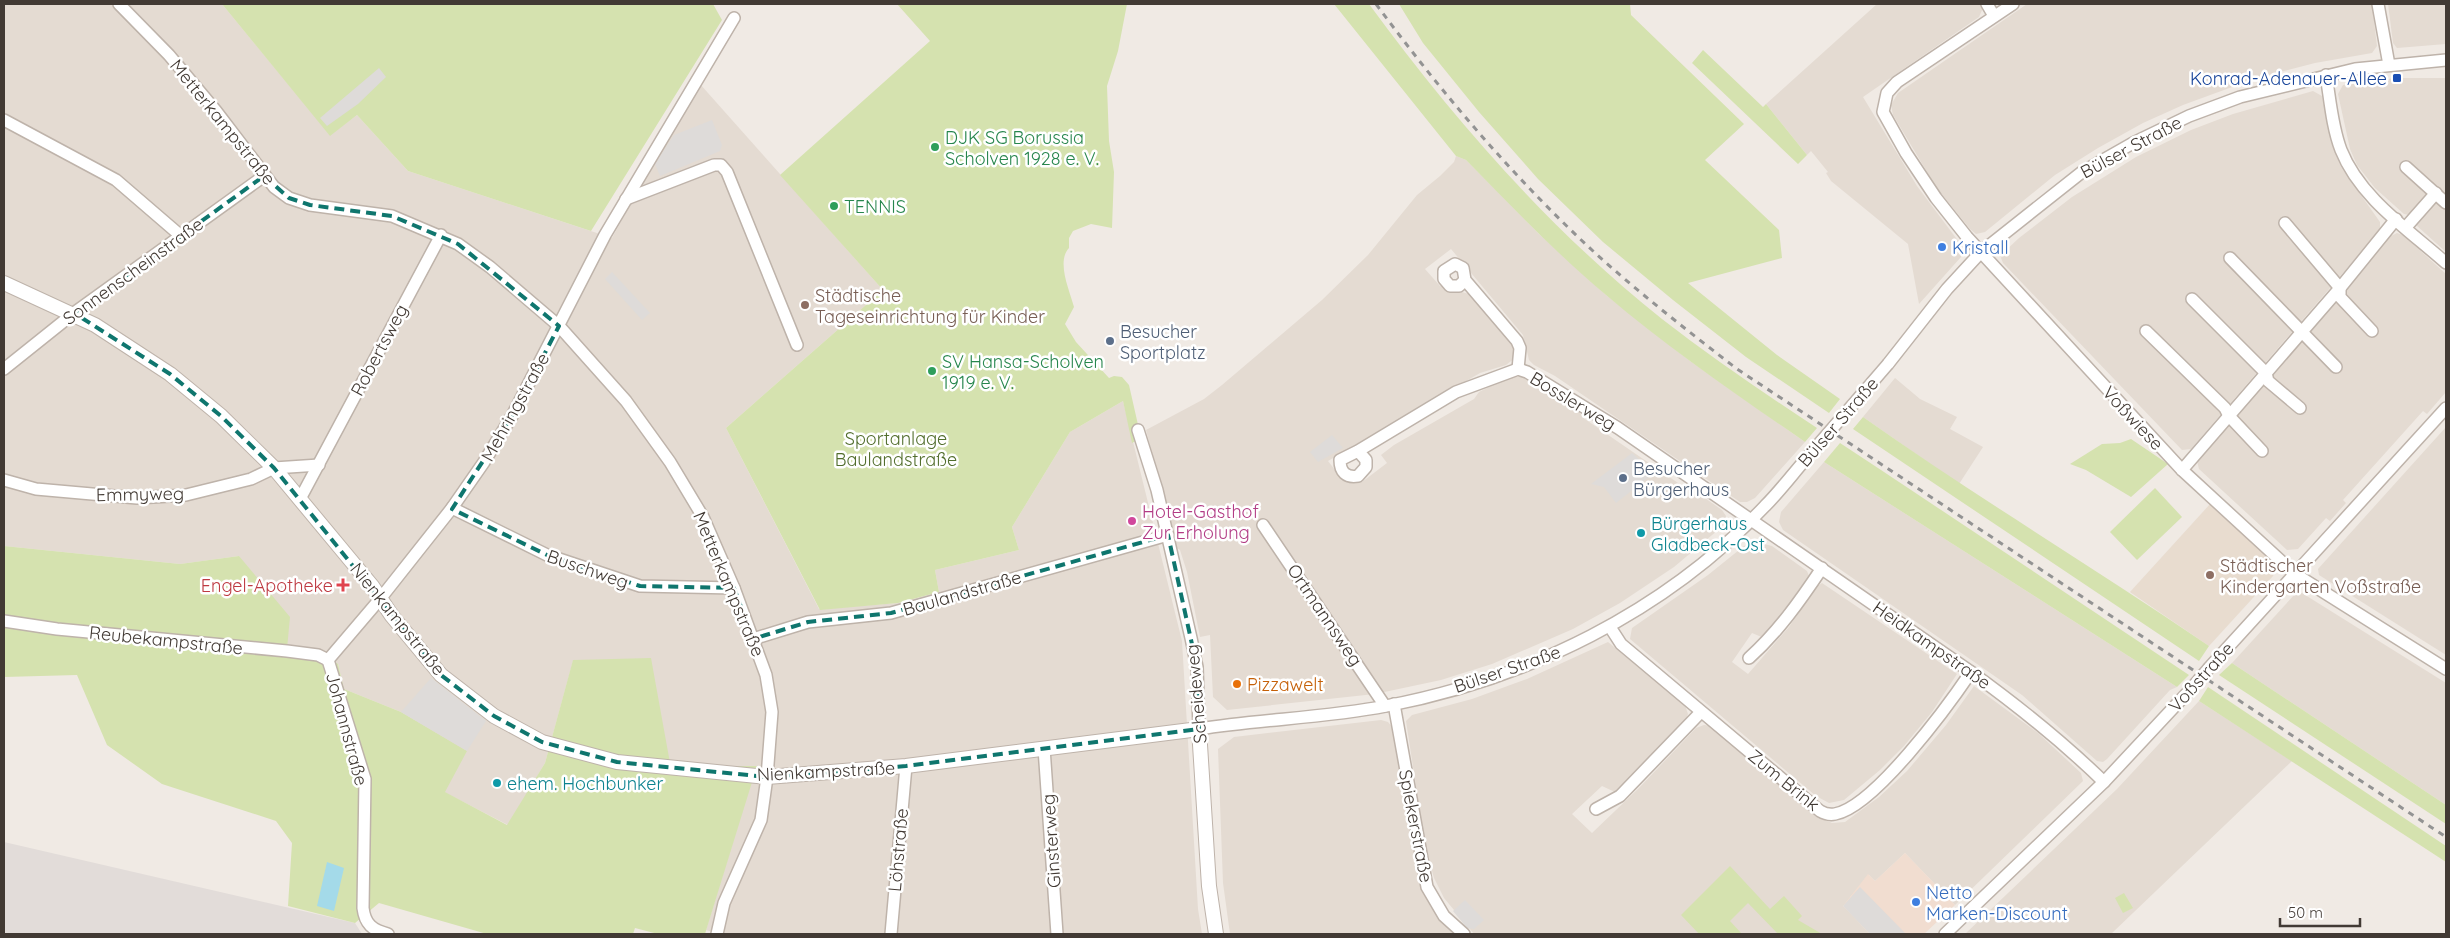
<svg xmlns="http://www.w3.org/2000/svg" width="2450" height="938" viewBox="0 0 2450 938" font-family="Quicksand,sans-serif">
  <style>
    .residential { fill: #e4dbd2 }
    .commercial { fill: #f1ddd0 }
    .industrial { fill: #e2dcd9 }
    .education { fill: #e8dccf }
    .green { fill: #d5e2af }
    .parking { fill: #dedbd9 }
    .water { fill: #a4dae9 }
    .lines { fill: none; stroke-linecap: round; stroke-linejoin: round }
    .minor-casing { stroke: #beb3aa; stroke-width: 14 }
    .tertiary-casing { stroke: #beb3aa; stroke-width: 16 }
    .minor { stroke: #fff; stroke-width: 11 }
    .tertiary { stroke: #fff; stroke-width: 14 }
    .rail { stroke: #939393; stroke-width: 3; stroke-dasharray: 6 6; stroke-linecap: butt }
    .minor-bridge-casing { stroke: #beb3aa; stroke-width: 14; stroke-linecap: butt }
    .minor-bridge { stroke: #fff; stroke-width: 11 }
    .marked { fill: none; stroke: #0f766e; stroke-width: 4; stroke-dasharray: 10 6; stroke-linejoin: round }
    .transit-dot { fill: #1a4fb4; stroke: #fff; stroke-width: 2 }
    .leisure-dot { fill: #2e9e5b; stroke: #fff; stroke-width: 2 }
    .shop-dot { fill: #3f7fe0; stroke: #fff; stroke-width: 2 }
    .education-dot { fill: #8d6e63; stroke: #fff; stroke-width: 2 }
    .service-dot { fill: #5c6f8a; stroke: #fff; stroke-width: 2 }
    .hotel-dot { fill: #d1479c; stroke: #fff; stroke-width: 2 }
    .culture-dot { fill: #0f9aa8; stroke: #fff; stroke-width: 2 }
    .health-dot { fill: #e0444e; stroke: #fff; stroke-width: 2 }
    .food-dot { fill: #e8710a; stroke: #fff; stroke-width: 2 }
    .labels { text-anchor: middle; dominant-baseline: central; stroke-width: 5; stroke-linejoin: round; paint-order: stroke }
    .transit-label { font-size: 18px; fill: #164399; stroke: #fff; text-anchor: end }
    .street-label { font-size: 18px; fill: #423a34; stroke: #fff }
    .leisure-label { font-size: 18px; fill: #27864d; stroke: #fff; text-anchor: start }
    .shop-label { font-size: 18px; fill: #366cbe; stroke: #fff; text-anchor: start }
    .education-label { font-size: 18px; fill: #785e54; stroke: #fff; text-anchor: start }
    .service-label { font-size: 18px; fill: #4e5e75; stroke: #fff; text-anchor: start }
    .park-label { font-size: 18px; fill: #526e2d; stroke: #fff }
    .hotel-label { font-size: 18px; fill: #b23c85; stroke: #fff; text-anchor: start }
    .culture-label { font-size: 18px; fill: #0d838f; stroke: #fff; text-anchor: start }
    .health-label { font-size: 18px; fill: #be3a42; stroke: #fff; text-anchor: end }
    .food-label { font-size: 18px; fill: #c56008; stroke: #fff; text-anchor: start }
  </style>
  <rect width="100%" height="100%" fill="#f0eae4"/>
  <g class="residential">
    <path d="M4,4H222L330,135L357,115L408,171L612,238L654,161L700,84L883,290L726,428L819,609L898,603L939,592L935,570L1019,550L1012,527L1070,432L1123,401L1182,641L1198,909L1202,934H720L706,930L756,766H713L670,763L573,661L545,763L508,825L444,792L466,751L401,712L344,689L338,664L287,649L239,556L180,564L4,546Z"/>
    <path d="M1877,4H1981L1983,8L1979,17L1863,97L1917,186L1962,246L1961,257L1919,304L1908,244L1831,181L1826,173L1828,172L1811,151L1807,155L1766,104Z"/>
    <path d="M2027,4H2372L2377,46L2372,53L2315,63L2254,79L2183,105L2143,123L2098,148L2055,175L1985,232L1976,234L1970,229L1936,187L1893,115L1891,105L1898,93Z"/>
    <path d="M2388,4H2446V44L2397,48L2393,43Z"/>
    <path d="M2395,78H2446V198L2427,193L2409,215L2404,214L2375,188L2357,165L2350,149L2338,94L2343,85Z"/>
    <path d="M2313,91L2322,96L2333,147L2341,167L2380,222V230L2191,449L2182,450L2003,263L2001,258L2003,253L2019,238L2072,197L2136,157L2191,130L2233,114Z"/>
    <path d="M1456,156L1466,160L1539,234L1606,295L1690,361L1805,442L1755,498L1747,502H1740L1555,376L1534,365L1529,360L1523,335L1451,249L1425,269L1440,286L1473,295L1515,347V358L1506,365L1480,373L1328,461L1342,479L1350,483L1362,482L1387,463L1381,455L1394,445L1474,399L1479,392L1497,383L1512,377H1525L1580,412L1582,417L1697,496H1702L1722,510L1726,516L1724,525L1674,567L1620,603L1573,629L1492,664L1441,680L1375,694L1227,710L1213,697L1210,635L1200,637L1187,572L1180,550L1177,548L1146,430L1204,399L1222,385L1322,300L1368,255L1417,195L1440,176L1454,162Z"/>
    <path d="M2435,201L2446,209V252L2416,225V221Z"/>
    <path d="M2397,233L2403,235L2446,274V392L2427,414L2423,411L2343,500L2346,503L2330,521L2326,518L2298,549L2287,550L2199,469L2197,461L2391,236Z"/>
    <path d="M1895,378L1920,399L1957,417L1950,429L1983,447L1959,484L1863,417Z"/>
    <path d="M2446,427V655L2319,575L2318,569Z"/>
    <path d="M1824,462L2177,687L2170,690L2107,759L2103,762L2097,761L2022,695L1783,530L1779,522L1781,512Z"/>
    <path d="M1756,542L1772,546L1807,571L1809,576L1764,638L1752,633L1732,662L1748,674L1789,627L1816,587L1822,583L1957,674L1932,712L1904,746L1880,770L1844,800L1829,803L1816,796L1630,639L1632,628L1708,575L1744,546Z"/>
    <path d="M2302,593L2446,683V805L2232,663L2295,594Z"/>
    <path d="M1608,642L1685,705L1688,714L1686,719L1617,793L1602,786L1572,814L1592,833L1639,788L1696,728L1704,725L1711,726L1821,818L1832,823L1845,822L1879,797L1907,771L1946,725L1974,686L2038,733L2081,773L2083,781L1955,905L1905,853L1875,881L1869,875L1843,906L1870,934H1474L1444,898L1434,878L1425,845L1406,721L1412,715L1472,699L1527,679Z"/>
    <path d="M2199,701L2292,761L2111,934H1965L2117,789Z"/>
    <path d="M1381,720L1388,722L1393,728L1421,886L1435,911L1454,934H1230L1223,883L1218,749L1234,737Z"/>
  </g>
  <path class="commercial" d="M1905,853L1955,905L1924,934H1870L1843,906L1868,874L1875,881Z"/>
  <path class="industrial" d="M4,842L355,923L362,934H4Z"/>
  <path class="education" d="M2211,503L2275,563L2276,569L2273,576L2209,646L2130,592Z"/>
  <g class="green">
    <path d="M222,4H713L722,20L591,231L408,171L357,115L330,136Z"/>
    <path d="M897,4H1127L1118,51L1107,86L1109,141L1114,172L1112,228L1091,224L1073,231L1069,238V248C1056,262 1070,291 1074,307L1065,324L1076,342L1109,378L1114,376L1122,377L1129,385L1141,438L1132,443L1123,401L1070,432L1012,527L1019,550L935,570L939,592L898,603L820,610L726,428L883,290L780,175L930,41Z"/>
    <path d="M1334,4H1369C1454,120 1549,229 1662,319C1712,358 1764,393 1817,428L1805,442C1737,395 1668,348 1606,295C1556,253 1511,206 1466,160L1456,156Z"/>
    <path d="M1399,4H1630L1631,15L1744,124L1705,160L1779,230L1782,258L1688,283L1777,355L1840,399L1829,413L1746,357L1673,300L1603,242L1538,179L1479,112L1423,43Z"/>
    <path d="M1703,50L1763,107L1766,104L1807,155L1798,164L1692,63Z"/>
    <path d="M1863,417C1976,497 2095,568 2209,646L2199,661L1853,429Z"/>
    <path d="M2131,439L2168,464L2131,497L2086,470L2070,464L2102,444L2120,443Z"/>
    <path d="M1840,443L1881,470L2189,675L2177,687L1824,462Z"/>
    <path d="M2155,488L2182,517L2137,560L2110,532Z"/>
    <path d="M4,546L180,564L239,556L290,617L287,649L319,651L338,664L344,689L401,712L467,751L445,792L507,825L545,763L573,660L651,658L670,763L713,766H757L705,934H658L635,928L633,934H487L379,903L355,923L288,906L292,843L276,821L162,784L107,745L77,675L4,677Z"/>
    <path d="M2232,663L2446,805V824L2219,675Z"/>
    <path d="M2208,687L2446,846V862L2199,701Z"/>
    <path d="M1730,866L1770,909L1784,896L1802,916L1798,920L1822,934H1778L1748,903L1730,921L1742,934H1699L1681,915Z"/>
    <path d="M2124,893L2133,908L2123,913L2115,898Z"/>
  </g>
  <g class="parking">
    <path d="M379,68L386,77L358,104L327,126L320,118Z"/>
    <path d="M712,120L722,145L720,151L660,176L655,164L674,135Z"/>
    <path d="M612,272L650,313L642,320L605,279Z"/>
    <path d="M1332,435L1343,448L1318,462L1310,452Z"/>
    <path d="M1632,453L1654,473L1616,503L1604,487L1591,484Z"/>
    <path d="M431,678L486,721L467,751L401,712Z"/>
    <path d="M1860,887L1906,934H1870L1843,906Z"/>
    <path d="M1465,900L1484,920L1474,929L1467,928L1453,911Z"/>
  </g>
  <path class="water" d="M327,862L344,868L334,911L317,906Z"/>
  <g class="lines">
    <g class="minor-casing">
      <g id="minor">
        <path d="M119,4L169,55L216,111L274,187L289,198L310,205L392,216L458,244L490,267L559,326L626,401L670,462L703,517L734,588L766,675L772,712L767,777L761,820L724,903L717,934"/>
        <path d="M1987,4L1994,16"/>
        <path d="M2013,4L1897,82L1887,93L1883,112L1906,153L1936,198L1967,237L2182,470L2295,574L2446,669"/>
        <path d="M2378,4L2389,65"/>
        <path d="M2326,75C2330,99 2332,127 2341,150C2360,198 2409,230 2446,263"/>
        <path d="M4,120L116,180L181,236"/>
        <path d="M2406,167L2446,203"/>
        <path d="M626,199L714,165H721L727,172L797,345"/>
        <path d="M2285,223L2340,288V297L2372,331"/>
        <path d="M2406,227L2436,193"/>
        <path d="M2230,258L2336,367"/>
        <path d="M1465,280L1459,286H1450L1444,279V271L1455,264L1463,268L1465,280L1517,341L1520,348L1518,369"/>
        <path d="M2192,299L2266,373L2268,381L2300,408"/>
        <path d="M2146,331L2225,408L2229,416L2262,451"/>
        <path d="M1888,364L1947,289L1981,252L2082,172L2133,143L2189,116L2240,97L2355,69L2446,60"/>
        <path d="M4,369L74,313L264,176"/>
        <path d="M1138,430L1157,490L1191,638L1197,667L1199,729C1261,719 1325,718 1386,706C1528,679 1665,612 1765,506C1779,492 1792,475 1805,460"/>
        <path d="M1358,451L1366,460V467L1358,476C1346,478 1340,472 1340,460L1358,451L1456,392L1518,369L1527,372L1618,428L1971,672C2018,706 2062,741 2104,782"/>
        <path d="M2182,470L2340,288L2396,219"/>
        <path d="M4,480L36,489L137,498L186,495L251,479L274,468L319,465"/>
        <path d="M300,499L441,235"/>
        <path d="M452,508L547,555L640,586L734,588"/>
        <path d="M1263,525L1385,706"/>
        <path d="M4,621L57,629L287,651L318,655L328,660"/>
        <path d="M1610,627L1621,644L1820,811C1825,814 1830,815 1835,814C1874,807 1948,706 1971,672"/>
        <path d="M753,639L808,622L891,613L1168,535"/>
        <path d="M1749,658C1778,632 1800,601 1822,568"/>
        <path d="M328,660L380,599L452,508L484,462L512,416L605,235L734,18"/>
        <path d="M328,660L365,779L363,908C365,924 372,930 388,934"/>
        <path d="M2209,668L2446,408"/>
        <path d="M1394,704L1427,887L1444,916L1464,934"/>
        <path d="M1044,748L1057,934"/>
        <path d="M1596,809L1620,796L1701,712"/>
        <path d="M891,934L906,766"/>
        <path d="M1945,934L2104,782L2189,691"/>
      </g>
    </g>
    <g class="tertiary-casing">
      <path id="tertiary" d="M4,283L95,325L170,374L221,416L274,468L372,586L392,616L441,675L494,716L542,742L617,762L767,777L906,766L1199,729L1209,886L1216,934"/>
    </g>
    <use href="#minor" class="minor"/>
    <use href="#tertiary" class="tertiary"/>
    <path class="rail" d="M1376,4C1441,92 1513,177 1593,251C1639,293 1688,331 1737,369L2446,837"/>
    <g class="minor-bridge-casing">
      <g id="minor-bridge">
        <path d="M1805,460L1888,364"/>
        <path d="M2189,691L2209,668"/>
      </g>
    </g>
    <use href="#minor-bridge" class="minor-bridge"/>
  </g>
  <path class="marked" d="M264,176L289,198L310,205L392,216L458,244L559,326L512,416L452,509L547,555L640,586L734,588L753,639L808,622L891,613L1168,535L1197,667L1199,729L906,766L767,777L617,762L542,742L494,716L441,675L274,468L221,416L170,374L74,313Z"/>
  <rect class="transit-dot" x="2392" y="73" width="10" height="10" rx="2.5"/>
  <g class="leisure-dot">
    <circle cx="935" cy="147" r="5"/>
    <circle cx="834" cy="206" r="5"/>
    <circle cx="932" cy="371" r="5"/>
  </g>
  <g class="shop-dot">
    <circle cx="1942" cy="247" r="5"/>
    <circle cx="1916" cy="902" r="5"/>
  </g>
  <g class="education-dot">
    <circle cx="805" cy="305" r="5"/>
    <circle cx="2210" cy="575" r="5"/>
  </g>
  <g class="service-dot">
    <circle cx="1110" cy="341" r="5"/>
    <circle cx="1623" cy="478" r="5"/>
  </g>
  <circle class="hotel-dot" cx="1132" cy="521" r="5"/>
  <g class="culture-dot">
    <circle cx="1641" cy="533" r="5"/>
    <circle cx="497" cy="783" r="5"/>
  </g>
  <path class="health-dot" d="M340.5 577.5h5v5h5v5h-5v5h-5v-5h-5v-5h5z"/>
  <circle class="food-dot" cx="1237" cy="684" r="5"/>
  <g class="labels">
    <g class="transit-label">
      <text x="2387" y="78">Konrad-Adenauer-Allee</text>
    </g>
    <g class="street-label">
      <text transform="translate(223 122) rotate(51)">Metterkampstraße</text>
      <text transform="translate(2131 147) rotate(-28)">Bülser Straße</text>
      <text transform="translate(133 271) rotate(-36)">Sonnenscheinstraße</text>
      <text transform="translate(379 350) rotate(-62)">Robertsweg</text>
      <text transform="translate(1573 401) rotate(31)">Bosslerweg</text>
      <text transform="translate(515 407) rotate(-61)">Mehringstraße</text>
      <text transform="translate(2133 418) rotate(47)">Voßwiese</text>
      <text transform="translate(1838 422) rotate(-49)">Bülser Straße</text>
      <text transform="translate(140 494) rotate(-1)">Emmyweg</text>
      <text transform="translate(588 569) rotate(19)">Buschweg</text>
      <text transform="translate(729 584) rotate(67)">Metterkampstraße</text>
      <text transform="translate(962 593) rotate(-16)">Baulandstraße</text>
      <text transform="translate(1325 615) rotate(56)">Ortmannsweg</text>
      <text transform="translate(398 619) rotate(51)">Nienkampstraße</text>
      <text transform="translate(166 640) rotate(6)">Reubekampstraße</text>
      <text transform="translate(1932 645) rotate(35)">Heidkampstraße</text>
      <text transform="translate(1507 669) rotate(-19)">Bülser Straße</text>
      <text transform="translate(2201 677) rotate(-48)">Voßstraße</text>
      <text transform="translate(1196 694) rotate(-95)">Scheideweg</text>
      <text transform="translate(347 729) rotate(75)">Johannstraße</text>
      <text transform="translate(826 771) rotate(-3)">Nienkampstraße</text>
      <text transform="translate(1784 780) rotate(39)">Zum Brink</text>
      <text transform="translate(1416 826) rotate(79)">Spiekerstraße</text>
      <text transform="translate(1051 841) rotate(-94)">Ginsterweg</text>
      <text transform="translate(898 850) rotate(-85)">Löhstraße</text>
    </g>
    <g class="leisure-label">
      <text x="945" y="137">DJK SG Borussia<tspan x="945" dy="21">Scholven 1928 e. V.</tspan></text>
      <text x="844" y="206">TENNIS</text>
      <text x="942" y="361">SV Hansa-Scholven<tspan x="942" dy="21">1919 e. V.</tspan></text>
    </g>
    <g class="shop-label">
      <text x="1952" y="247">Kristall</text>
      <text x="1926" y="892">Netto<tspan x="1926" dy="21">Marken-Discount</tspan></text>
    </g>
    <g class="education-label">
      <text x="815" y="295">Städtische<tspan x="815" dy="21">Tageseinrichtung für Kinder</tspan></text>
      <text x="2220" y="565">Städtischer<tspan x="2220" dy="21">Kindergarten Voßstraße</tspan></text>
    </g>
    <g class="service-label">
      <text x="1120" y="331">Besucher<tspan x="1120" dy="21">Sportplatz</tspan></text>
      <text x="1633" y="468">Besucher<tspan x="1633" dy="21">Bürgerhaus</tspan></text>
    </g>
    <g class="park-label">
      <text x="896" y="438">Sportanlage<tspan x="896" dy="21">Baulandstraße</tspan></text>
    </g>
    <g class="hotel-label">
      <text x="1142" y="511">Hotel-Gasthof<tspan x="1142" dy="21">Zur Erholung</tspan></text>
    </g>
    <g class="culture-label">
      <text x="1651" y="523">Bürgerhaus<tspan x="1651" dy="21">Gladbeck-Ost</tspan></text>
      <text x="507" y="783">ehem. Hochbunker</text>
    </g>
    <g class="health-label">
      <text x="333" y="585">Engel-Apotheke</text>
    </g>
    <g class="food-label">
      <text x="1247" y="684">Pizzawelt</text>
    </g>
  </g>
  <rect width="2450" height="938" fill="none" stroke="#423a34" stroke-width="10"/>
  <path d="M2280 918v8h80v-8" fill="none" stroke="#423a34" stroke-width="2.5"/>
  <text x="2288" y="918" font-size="15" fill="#423a34" stroke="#ffffff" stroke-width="4" paint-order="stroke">50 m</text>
</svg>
